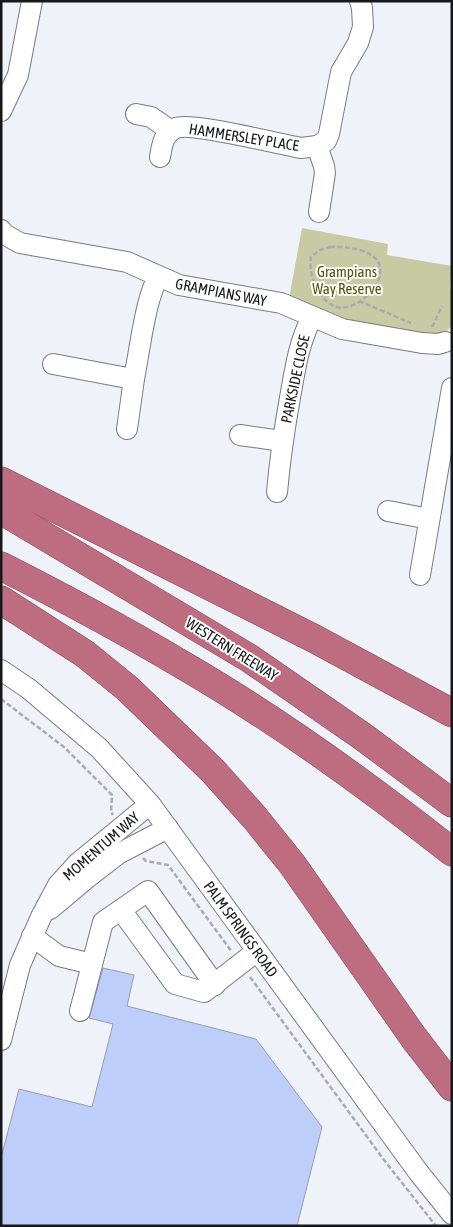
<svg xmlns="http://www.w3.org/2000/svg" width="453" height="1227" viewBox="0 0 453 1227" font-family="'Asap Condensed',sans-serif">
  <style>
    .green { fill: #c7caa3 }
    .building { fill: #becefb; stroke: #9b9da4 }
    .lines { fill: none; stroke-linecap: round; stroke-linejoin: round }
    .minor-casing { stroke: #797b82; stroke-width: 22 }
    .highway-casing { stroke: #834f5c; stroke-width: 29 }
    .path { stroke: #aaabb2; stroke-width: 2.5; stroke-dasharray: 5 2.5; stroke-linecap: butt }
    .minor { stroke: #fff; stroke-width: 20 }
    .highway { stroke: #bd6d7f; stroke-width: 28 }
    .labels { text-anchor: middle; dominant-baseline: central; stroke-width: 4; stroke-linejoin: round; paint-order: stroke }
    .street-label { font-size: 15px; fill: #17181b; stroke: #fff }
    .park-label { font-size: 15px; fill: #52540b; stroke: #fff }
  </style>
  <rect width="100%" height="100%" fill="#f0f2fa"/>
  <path class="green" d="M302,228L388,244L387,255L452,266L450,287L452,294V326L441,336L332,320L289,299Z"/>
  <path class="building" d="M103,968L134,975L127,1006L256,1039L322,1127L297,1226H1V1158L19,1089L92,1107L113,1024L89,1018Z"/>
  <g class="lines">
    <g class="minor-casing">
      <g id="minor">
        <path d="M1,111L18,75L32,1"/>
        <path d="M136,114L151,117L171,131"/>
        <path d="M160,157C162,146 163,133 176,128C191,122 279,144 301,148L317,146"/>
        <path d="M319,212L325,173L324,166L317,146L326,141L329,134L341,72L358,43L363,27L362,8L360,1"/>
        <path d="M1,230L4,234L20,243L127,262L179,285L281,303L342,329L422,343L438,344L445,342"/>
        <path d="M53,364L133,379"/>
        <path d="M127,429C131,397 136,365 142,333C146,313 149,295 158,277"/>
        <path d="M240,435L282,441"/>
        <path d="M277,492C280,458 285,425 291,392C296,364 299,343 312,317"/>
        <path d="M388,511L429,519"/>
        <path d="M420,575L452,388"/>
        <path d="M1,670L29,689L99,748L150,804L419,1173L452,1214"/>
        <path d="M50,909L87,878L118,854L168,828"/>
        <path d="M121,910L175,984L204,992L257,951"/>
        <path d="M32,936L59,956L92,964"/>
        <path d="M80,1011L103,922L148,891L215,985"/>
        <path d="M1,1040L20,965L41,917L58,885L78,863L150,804"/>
      </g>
    </g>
    <g class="highway-casing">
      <g id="highway">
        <path d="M1,481L315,639L452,713"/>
        <path d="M1,510L249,658L362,736L452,803"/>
        <path d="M1,566C62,597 122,629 181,664C276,719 366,784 452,852"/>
        <path d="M1,600L85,654L127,688L213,771L255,818L292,864L414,1038L452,1087"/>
      </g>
    </g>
    <g class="path">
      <path d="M330,247C344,246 377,249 380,267C384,286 353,315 334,306C329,304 325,300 322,296C313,286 309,270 311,257L320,250Z"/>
      <path d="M359,301L411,323"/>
      <path d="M432,327L442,306"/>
      <path d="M1,699L64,747L112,795L111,812L113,815"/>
      <path d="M143,858L146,861L168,865L232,952"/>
      <path d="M250,977L384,1160L436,1226"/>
    </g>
    <use href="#minor" class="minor"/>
    <use href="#highway" class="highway"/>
  </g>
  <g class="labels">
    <g class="street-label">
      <text transform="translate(244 137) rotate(9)">HAMMERSLEY PLACE</text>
      <text transform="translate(221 292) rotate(11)">GRAMPIANS WAY</text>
      <text transform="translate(295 379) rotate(-78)">PARKSIDE CLOSE</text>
      <text transform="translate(232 649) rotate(32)">WESTERN FREEWAY</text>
      <text transform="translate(101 846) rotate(-41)">MOMENTUM WAY</text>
      <text transform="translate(241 929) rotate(54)">PALM SPRINGS ROAD</text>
    </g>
    <g class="park-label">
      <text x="347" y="271">Grampians<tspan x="347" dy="17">Way Reserve</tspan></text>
    </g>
  </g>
  <rect width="453" height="1227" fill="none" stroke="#17181b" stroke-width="5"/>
</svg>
